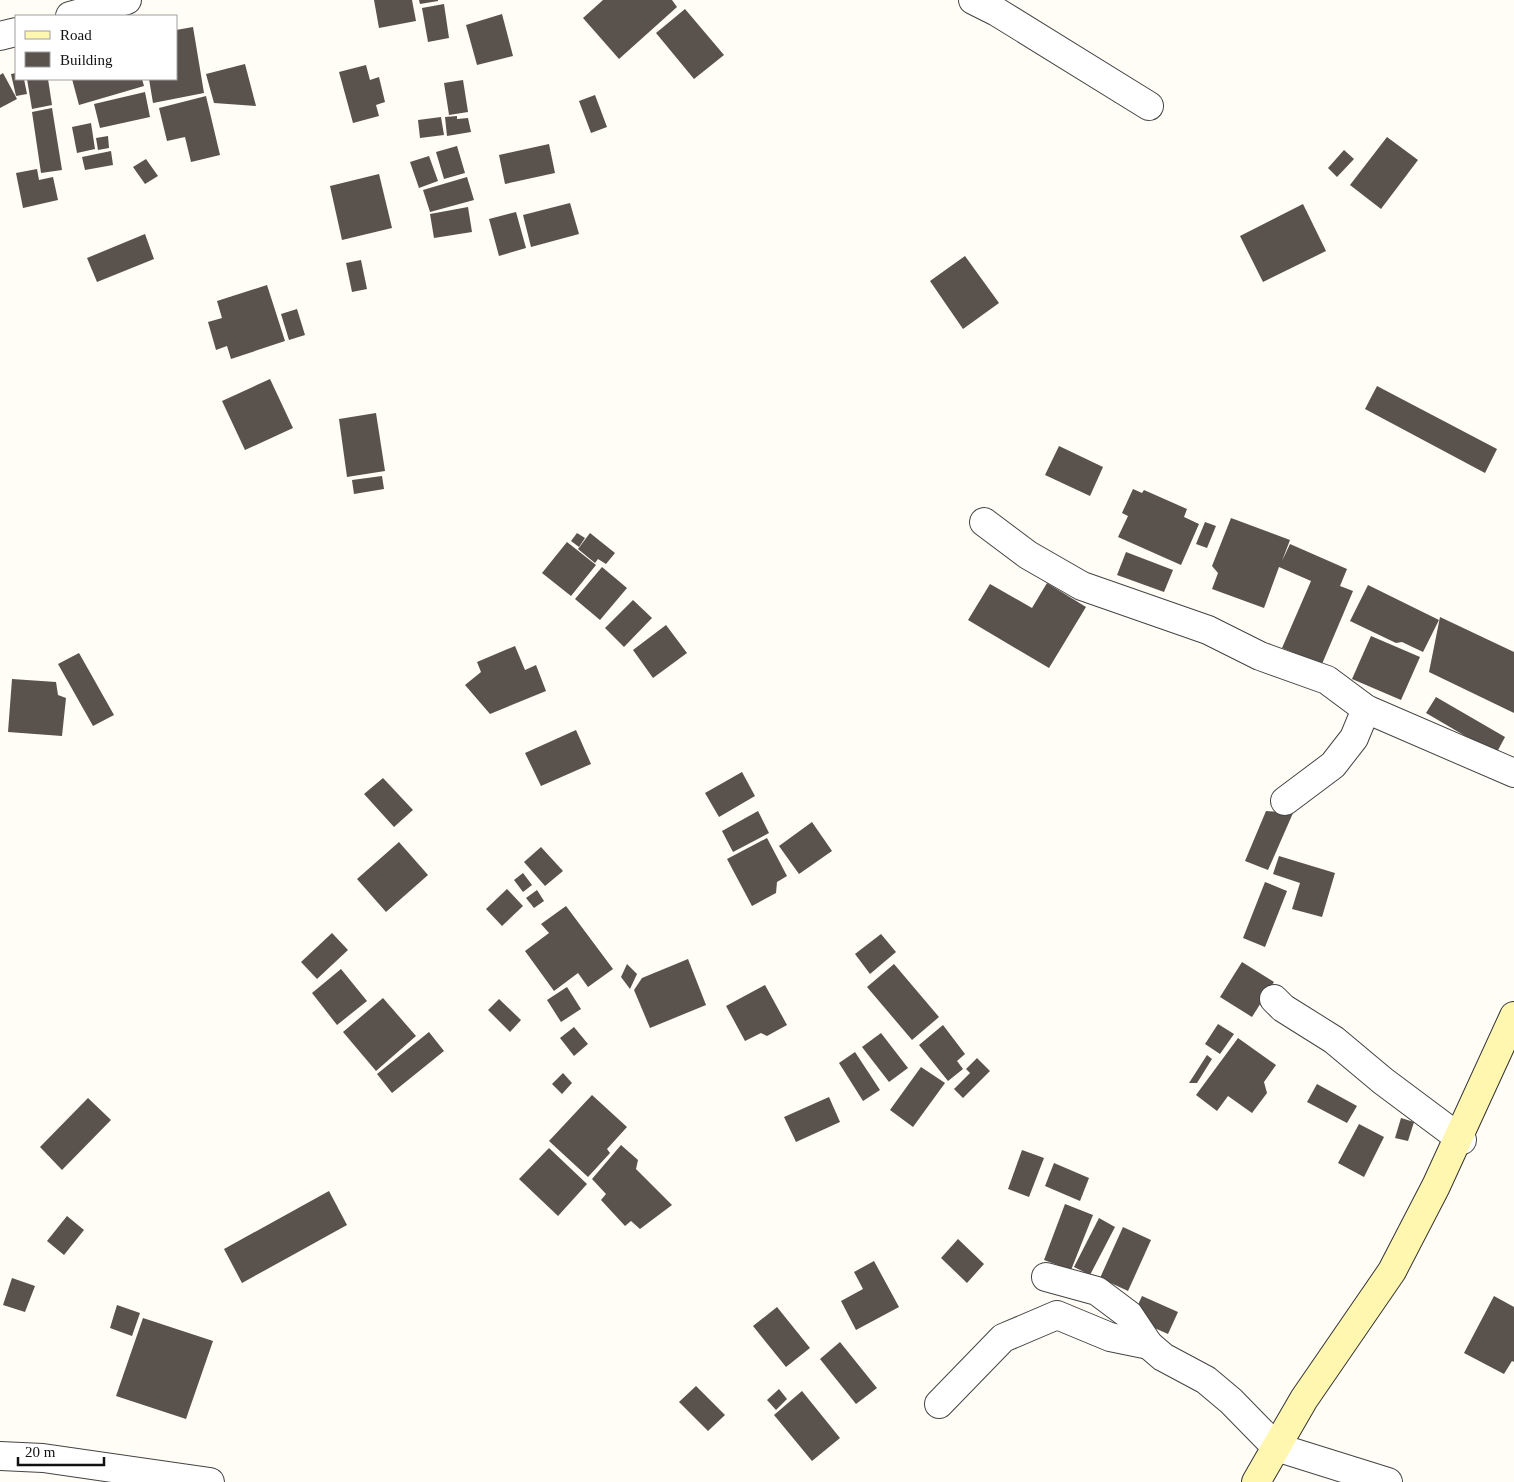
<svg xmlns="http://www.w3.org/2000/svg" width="1514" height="1482" viewBox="0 0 1514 1482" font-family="Georgia,serif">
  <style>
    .building { fill: #5a524d }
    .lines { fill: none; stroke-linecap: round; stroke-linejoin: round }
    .street-casing { stroke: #444; stroke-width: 30 }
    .secondary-casing { stroke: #333; stroke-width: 30 }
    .street { stroke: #fff; stroke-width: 28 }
    .secondary { stroke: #fff6b0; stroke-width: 28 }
  </style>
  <rect width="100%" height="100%" fill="#fffdf5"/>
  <g class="building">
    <path d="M374,0H412L416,21L379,28Z"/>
    <path d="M419,0H438V1L420,4Z"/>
    <path d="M603,0H672L677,7L619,59L583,18Z"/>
    <path d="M444,4L449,38L428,42L422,8Z"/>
    <path d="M685,9L724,55L694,79L656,33Z"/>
    <path d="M502,14L513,56L477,65L466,25Z"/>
    <path d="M193,27L204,93L153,103L149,79H176V30Z"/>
    <path d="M245,64L256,106L214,103L206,74Z"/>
    <path d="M366,65L370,80L379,77L385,102L376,105L379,116L353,123L339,72Z"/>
    <path d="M3,73L17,99L0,108V75Z"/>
    <path d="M16,73V79H24L27,94L16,96L11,74Z"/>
    <path d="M27,79H48L52,105L32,109Z"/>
    <path d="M72,79H142L144,86L79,105Z"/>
    <path d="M463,80L468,112L449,115L444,83Z"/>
    <path d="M145,92L150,117L100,128L94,104Z"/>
    <path d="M595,95L607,127L591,133L579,101Z"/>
    <path d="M206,96L220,155L191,162L185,137L167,141L159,108Z"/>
    <path d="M52,108L62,170L41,173L32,112Z"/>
    <path d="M457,116V119L468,118L471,132L447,136L445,117Z"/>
    <path d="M441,117L444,135L420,138L418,120Z"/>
    <path d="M91,123L95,149L77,153L72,127Z"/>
    <path d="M108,136L109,148L98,150L96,138Z"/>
    <path d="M1387,137L1418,160L1381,209L1350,185Z"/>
    <path d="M549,144L555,173L505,184L499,155Z"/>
    <path d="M457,146L465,173L444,179L436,152Z"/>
    <path d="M1344,150L1354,159L1337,177L1328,168Z"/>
    <path d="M111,151L113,165L85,170L82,157Z"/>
    <path d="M429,156L438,181L419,188L410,162Z"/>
    <path d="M146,159L158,176L145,184L133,167Z"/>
    <path d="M37,169L39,180L53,177L58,200L23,208L16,173Z"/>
    <path d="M379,174L392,228L342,240L330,186Z"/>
    <path d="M467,177L474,200L430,212L423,190Z"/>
    <path d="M570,203L579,234L531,247L523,215Z"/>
    <path d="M1303,204L1326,251L1263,282L1240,236Z"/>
    <path d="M468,207L472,232L434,238L430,214Z"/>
    <path d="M516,212L526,248L499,256L489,219Z"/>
    <path d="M145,234L154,259L97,282L87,258Z"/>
    <path d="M965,256L999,303L963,329L930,281Z"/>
    <path d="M361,260L367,289L352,292L346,263Z"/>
    <path d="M267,285L285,341L231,359L227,346L216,350L208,322L222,318L217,301Z"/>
    <path d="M297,309L305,335L289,340L281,314Z"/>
    <path d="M270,379L293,428L245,450L222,401Z"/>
    <path d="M1377,386L1497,449L1485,473L1365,409Z"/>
    <path d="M376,413L385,471L347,477L339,419Z"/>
    <path d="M1059,446L1103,467L1090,496L1045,475Z"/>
    <path d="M382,476L384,489L354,494L352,480Z"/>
    <path d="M1133,489L1142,493L1144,490L1187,509L1184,517L1199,524L1181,565L1118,537L1128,516L1122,513Z"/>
    <path d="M1231,518L1290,540L1282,561L1290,544L1347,569L1340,586L1353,591L1322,664L1282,648L1311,581L1279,567L1264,608L1212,589L1218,573L1212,566Z"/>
    <path d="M1205,522L1216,526L1207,548L1196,544Z"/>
    <path d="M577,533L585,538L579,547L571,541Z"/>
    <path d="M590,533L615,553L606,564L598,559L595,563L578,549Z"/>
    <path d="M567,542L596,565L571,596L542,573Z"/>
    <path d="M1126,552L1173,570L1164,592L1117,575Z"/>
    <path d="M602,567L627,588L600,620L575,599Z"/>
    <path d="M1047,583L1086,607L1049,668L968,620L990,584L1032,608Z"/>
    <path d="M1368,585L1439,620L1423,652L1402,642L1396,643L1350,621Z"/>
    <path d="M633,600L652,618L624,647L605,628Z"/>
    <path d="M1440,617L1514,652V713L1429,672Z"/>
    <path d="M666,625L687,653L653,678L633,650Z"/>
    <path d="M1371,636L1420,657L1401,700L1352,679Z"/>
    <path d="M515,646L525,670L536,665L546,691L490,714L465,685L481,672L477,662Z"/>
    <path d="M79,653L114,715L93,726L58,664Z"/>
    <path d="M12,679L56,682L58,695L66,698L62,736L8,732Z"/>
    <path d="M1436,697L1505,737L1496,754L1426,713Z"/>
    <path d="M576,730L591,764L541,786L525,753Z"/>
    <path d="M742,772L755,796L719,817L705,793Z"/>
    <path d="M383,778L413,810L394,827L364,794Z"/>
    <path d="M758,811L769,833L733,852L722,831Z"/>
    <path d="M1266,811L1293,813L1268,870L1245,861Z"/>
    <path d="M812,822L832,851L799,874L779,846Z"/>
    <path d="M767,838L787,876L777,882L776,893L752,906L727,859Z"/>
    <path d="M399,842L428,875L386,912L357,879Z"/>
    <path d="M541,847L563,871L545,886L524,862Z"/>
    <path d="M1279,856L1335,873L1322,917L1292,909L1300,883L1273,874Z"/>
    <path d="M523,873L532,885L523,892L514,880Z"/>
    <path d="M1265,882L1287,891L1265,947L1243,938Z"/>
    <path d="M507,889L523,906L502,926L486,909Z"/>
    <path d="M537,890L544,901L534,908L526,898Z"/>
    <path d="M566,906L613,969L588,987L578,973L554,991L525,951L549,933L541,924Z"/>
    <path d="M332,933L348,950L317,979L301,962Z"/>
    <path d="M881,934L896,952L870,974L855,954Z"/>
    <path d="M688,959L706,1005L650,1028L634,990L642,978Z"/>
    <path d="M1242,962L1274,982L1252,1017L1220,997Z"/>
    <path d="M627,964L637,974L630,989L621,977Z"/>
    <path d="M894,964L939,1017L912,1040L867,987Z"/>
    <path d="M341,969L367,1001L337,1025L312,993Z"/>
    <path d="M765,985L787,1025L767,1036L761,1033L745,1041L726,1006Z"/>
    <path d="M567,987L581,1009L561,1022L547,1000Z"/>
    <path d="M383,998L416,1036L376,1071L343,1032Z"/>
    <path d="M499,999L521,1020L510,1032L488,1010Z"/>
    <path d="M1218,1024L1234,1034L1220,1054L1205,1044Z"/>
    <path d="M943,1025L965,1054L957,1061L963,1069L948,1081L919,1045Z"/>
    <path d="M574,1027L588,1044L574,1056L560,1038Z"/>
    <path d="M429,1032L444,1051L392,1093L377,1074Z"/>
    <path d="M881,1033L908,1068L889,1082L862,1047Z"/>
    <path d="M1238,1038L1276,1065L1264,1082L1267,1093L1252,1113L1228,1096L1217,1111L1196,1095Z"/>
    <path d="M855,1052L880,1090L863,1101L839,1063Z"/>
    <path d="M1207,1055L1212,1059L1197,1083H1189Z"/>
    <path d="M977,1058L990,1071L963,1098L954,1089L970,1073L966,1069Z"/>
    <path d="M921,1067L945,1083L913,1127L890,1110Z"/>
    <path d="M563,1073L572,1083L562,1094L552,1084Z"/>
    <path d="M1317,1084L1357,1106L1347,1123L1307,1102Z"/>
    <path d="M592,1095L627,1127L607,1149L610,1153L588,1177L549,1141Z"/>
    <path d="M829,1097L840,1122L796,1142L784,1117Z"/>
    <path d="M88,1098L111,1120L62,1170L40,1147Z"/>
    <path d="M1401,1118L1414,1122L1408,1141L1395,1138Z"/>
    <path d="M1359,1124L1384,1137L1364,1177L1338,1163Z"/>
    <path d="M621,1145L638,1160L636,1169L672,1205L640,1229L631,1221L625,1226L601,1200L606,1194L592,1179Z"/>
    <path d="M549,1148L587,1184L558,1216L519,1179Z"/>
    <path d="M1022,1150L1044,1158L1029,1197L1008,1189Z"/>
    <path d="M1054,1163L1089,1178L1080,1201L1045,1186Z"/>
    <path d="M329,1191L347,1225L242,1283L224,1249Z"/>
    <path d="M1065,1204L1093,1215L1071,1270L1044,1260Z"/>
    <path d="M67,1216L84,1230L64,1255L47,1241Z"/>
    <path d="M1099,1218L1115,1227L1090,1275L1074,1267Z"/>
    <path d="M1123,1227L1151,1240L1128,1291L1100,1278Z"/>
    <path d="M958,1239L984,1264L967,1283L941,1258Z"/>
    <path d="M874,1261L899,1307L856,1330L841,1301L863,1289L854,1272Z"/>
    <path d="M12,1278L35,1286L25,1312L3,1305Z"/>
    <path d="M1142,1296L1178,1312L1168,1334L1132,1318Z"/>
    <path d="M1494,1296L1514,1307V1362L1512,1361L1504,1374L1464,1353Z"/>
    <path d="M117,1305L140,1313L132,1336L110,1328Z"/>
    <path d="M777,1307L810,1348L786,1367L753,1326Z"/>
    <path d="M143,1318L213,1341L186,1419L116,1396Z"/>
    <path d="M840,1342L877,1388L856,1404L820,1359Z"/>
    <path d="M696,1386L725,1415L708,1431L679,1402Z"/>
    <path d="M779,1389L787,1399L776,1410L767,1400Z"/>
    <path d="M802,1391L840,1438L812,1461L774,1415Z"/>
  </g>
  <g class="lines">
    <g class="street-casing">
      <g id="street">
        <path d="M973,0L997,12L1149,106"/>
        <path d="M70,16L127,0"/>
        <path d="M0,36L16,32"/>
        <path d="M984,522L1028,555L1082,586L1208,630L1260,656L1327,680L1366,709L1514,773"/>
        <path d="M1285,801L1333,765L1354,738L1366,709"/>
        <path d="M1274,999L1283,1008L1334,1040L1383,1081L1462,1140"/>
        <path d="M1046,1277L1097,1291L1129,1315L1149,1345L1163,1357L1206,1380L1231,1401L1276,1447L1388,1482"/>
        <path d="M939,1404L1003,1338L1057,1315L1110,1337L1149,1345"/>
        <path d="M0,1456L43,1458L210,1482"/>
      </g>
    </g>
    <g class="secondary-casing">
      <path id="secondary" d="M1256,1482L1304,1399L1392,1271L1436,1186L1514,1016"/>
    </g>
    <use href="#street" class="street"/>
    <use href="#secondary" class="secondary"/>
  </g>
  <rect x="15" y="15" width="162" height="65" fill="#ffffff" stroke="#a0a0a0"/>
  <rect x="25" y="31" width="25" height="8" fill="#fff6b0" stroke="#a0a0a0"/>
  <text x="60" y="40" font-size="15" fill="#111111">Road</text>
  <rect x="25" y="52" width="25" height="15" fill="#5a524d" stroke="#a0a0a0"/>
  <text x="60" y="65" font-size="15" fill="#111111">Building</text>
  <path d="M18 1457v8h86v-8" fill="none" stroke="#111111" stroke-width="2.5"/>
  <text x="25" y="1457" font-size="15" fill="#111111" stroke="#ffffff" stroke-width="4" paint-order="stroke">20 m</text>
</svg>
